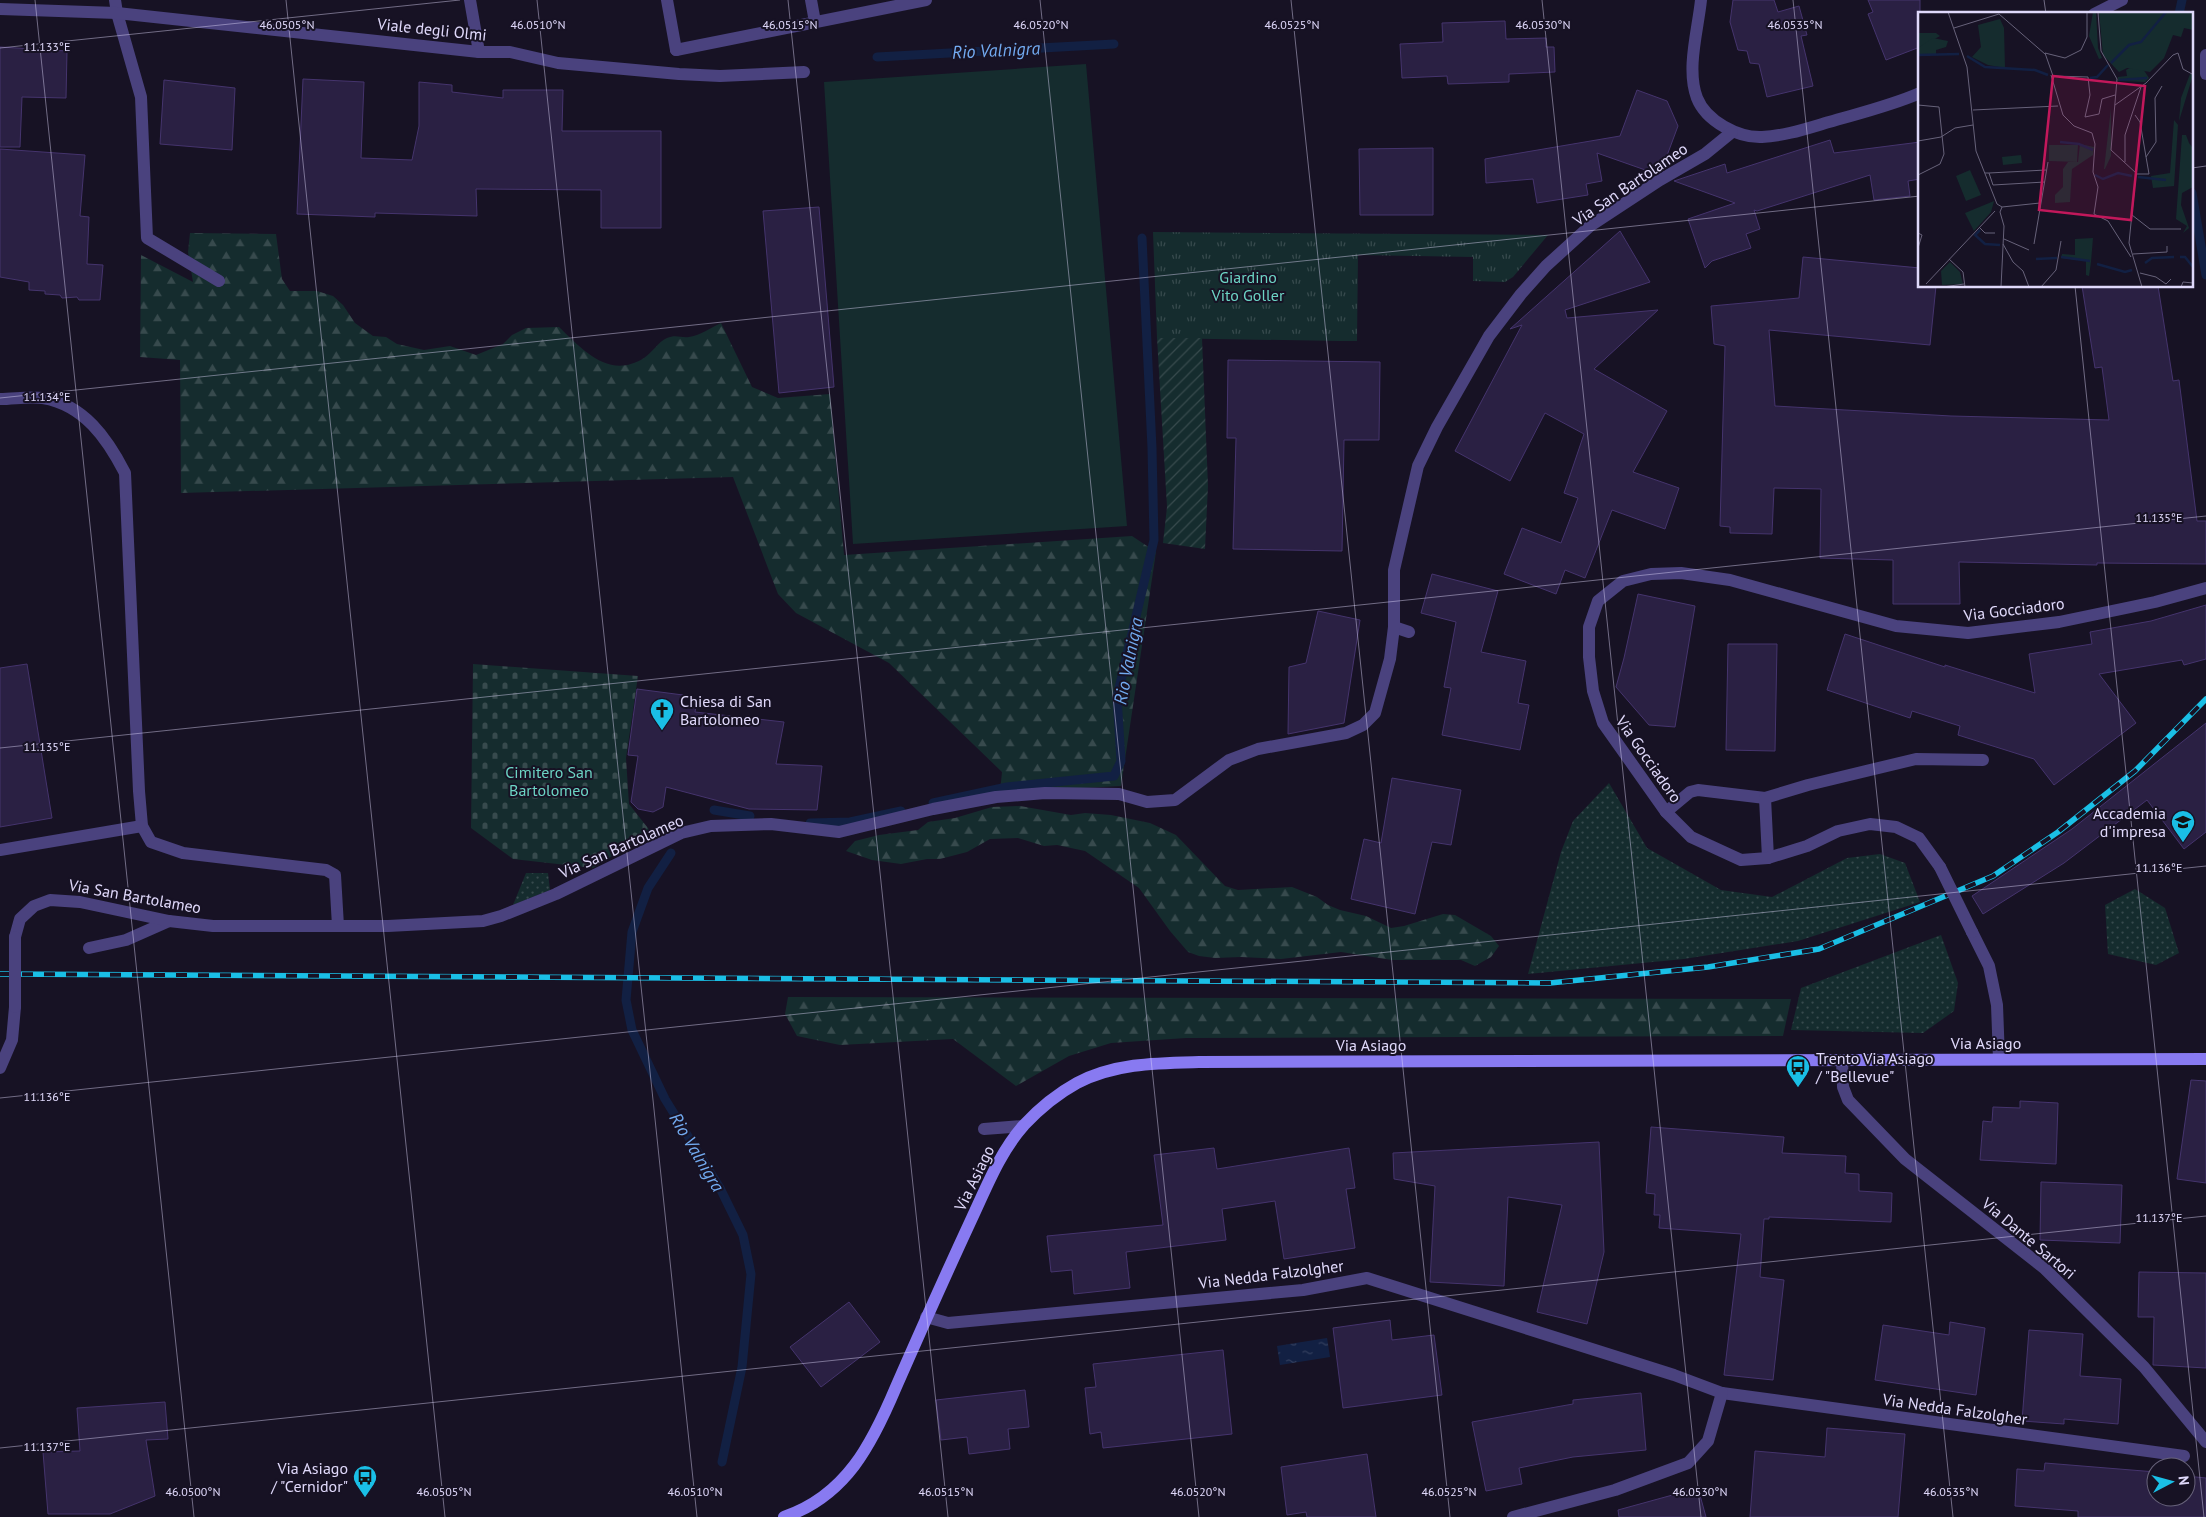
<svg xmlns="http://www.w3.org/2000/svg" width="2206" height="1517" viewBox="0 0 2206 1517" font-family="'PT Sans',sans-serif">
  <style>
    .grass { fill: url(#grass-dots) }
    .forest { fill: url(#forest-firs) }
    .cemetery { fill: url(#cemetery-stones) }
    .park { fill: url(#park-tufts) }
    .garden { fill: url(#garden-furrows) }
    .pitch { fill: #152c2e }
    .water { fill: url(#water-ripples) }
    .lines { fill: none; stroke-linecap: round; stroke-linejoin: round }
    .stream { stroke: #122043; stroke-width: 9 }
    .building { fill: #2a2043; stroke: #45346d }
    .service { stroke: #4a427e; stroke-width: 12 }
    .minor { stroke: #4a427e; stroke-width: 12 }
    .tertiary { stroke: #4a427e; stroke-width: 12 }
    .secondary { stroke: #887af1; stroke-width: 12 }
    .rail-casing { stroke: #1abfe6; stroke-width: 5.5 }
    .rail { stroke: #171224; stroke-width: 4; stroke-dasharray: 11; stroke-linecap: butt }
    .minor-bridge { stroke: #4a427e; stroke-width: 12 }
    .tertiary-bridge { stroke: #4a427e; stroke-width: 12 }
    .ticks { fill: none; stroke: #e0d9fb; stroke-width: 1; stroke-opacity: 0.45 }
    .labels { text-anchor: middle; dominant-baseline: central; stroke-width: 4; stroke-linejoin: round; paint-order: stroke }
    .street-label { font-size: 16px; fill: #e0d9fb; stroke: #171224 }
    .park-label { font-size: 16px; fill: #6cd4c4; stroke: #171224 }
    .poi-label { font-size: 16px; fill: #e0d9fb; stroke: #171224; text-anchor: start }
    .water-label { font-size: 18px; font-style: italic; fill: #72aaf0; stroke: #171224 }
    .inset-river { fill: none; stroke: #122043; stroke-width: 2.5 }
    .inset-road { fill: none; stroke: #67627a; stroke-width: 1 }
    .view { fill: #c2185b; fill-opacity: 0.15; stroke: #c2185b; stroke-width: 2.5 }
    .inset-edge { fill: none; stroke: #e0d9fb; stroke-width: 2.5 }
    .ticks-label { font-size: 12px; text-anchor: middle; fill: #e0d9fb; stroke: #171224; stroke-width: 4; stroke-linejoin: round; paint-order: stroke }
  </style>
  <defs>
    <pattern id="grass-dots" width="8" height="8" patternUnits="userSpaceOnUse" patternTransform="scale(1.25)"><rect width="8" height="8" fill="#152c2e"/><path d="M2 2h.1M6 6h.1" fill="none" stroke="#374a4d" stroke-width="1.8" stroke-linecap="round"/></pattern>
    <pattern id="forest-firs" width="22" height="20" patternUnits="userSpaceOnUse" patternTransform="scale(1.25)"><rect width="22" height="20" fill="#152c2e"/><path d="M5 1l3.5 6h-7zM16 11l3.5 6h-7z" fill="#374a4d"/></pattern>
    <pattern id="cemetery-stones" width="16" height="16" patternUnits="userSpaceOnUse" patternTransform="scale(1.25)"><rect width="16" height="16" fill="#152c2e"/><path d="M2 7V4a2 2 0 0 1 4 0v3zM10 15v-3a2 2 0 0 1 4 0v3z" fill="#374a4d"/></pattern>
    <pattern id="park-tufts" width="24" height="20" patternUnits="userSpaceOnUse" patternTransform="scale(1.25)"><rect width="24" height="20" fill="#152c2e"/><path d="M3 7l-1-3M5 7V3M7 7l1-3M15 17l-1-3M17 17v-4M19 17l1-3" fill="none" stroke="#374a4d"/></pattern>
    <pattern id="garden-furrows" width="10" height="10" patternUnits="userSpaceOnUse" patternTransform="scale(1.25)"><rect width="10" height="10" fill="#152c2e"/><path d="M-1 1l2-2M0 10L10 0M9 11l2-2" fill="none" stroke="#374a4d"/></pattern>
    <pattern id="water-ripples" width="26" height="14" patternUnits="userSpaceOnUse" patternTransform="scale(1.25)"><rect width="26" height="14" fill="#122043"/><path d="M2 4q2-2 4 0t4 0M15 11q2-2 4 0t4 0" fill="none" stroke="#34405f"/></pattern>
  </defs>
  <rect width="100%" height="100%" fill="#171224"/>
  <g class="grass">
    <path d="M1609,783L1647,848L1721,890L1772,897L1847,858L1880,854L1905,863L1920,902L1798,941L1684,959L1528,974L1561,852L1573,821Z"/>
    <path d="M526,873H548L550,890L513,905Z"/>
    <path d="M2135,889L2165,908L2179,953L2156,965L2108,954L2105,905Z"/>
    <path d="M1941,935L1958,983L1954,1011L1923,1033L1791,1030L1801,988Z"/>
  </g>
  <g class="forest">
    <path d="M190,233L276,234L282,279L290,291H317L333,296L343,305L355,323L373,336L386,337L397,344L424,350L450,346L476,355L503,344L512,335L526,328L559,327C583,350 609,380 644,358C652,353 658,342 667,338C676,334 680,338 689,337C699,336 712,327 721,323L752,387L778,398L830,394L844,555L1132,536L1156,552L1121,786L1000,792L1002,772L889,663L796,613L778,594L733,477L181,493L180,360L140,357L141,255L193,282L188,252Z"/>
    <path d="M1020,806L1071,815L1085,813L1111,815L1150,823L1176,835L1225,886L1238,890L1292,887L1317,897L1328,905L1340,910L1366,916L1391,928L1404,926L1443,914L1455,915L1491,936L1499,946L1491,957L1475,966L1461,960H1392L1341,952L1281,959L1241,957L1215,958L1199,956L1188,952L1170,931L1139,888L1085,851L1057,845L1044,846L1018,838L990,839L967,852L940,859H927L901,864L872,860L846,851L855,841L879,835L918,830L928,822L955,818L992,807Z"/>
    <path d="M788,997L1791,999L1783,1036L1186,1038L1111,1043L1069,1056L1016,1086L953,1039L840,1045L797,1036L785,1014Z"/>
  </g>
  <path class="cemetery" d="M473,664L638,676L626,758L629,804L651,832L593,868L513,859L471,828Z"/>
  <path class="park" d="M1153,232L1548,235L1513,277L1505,282L1473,281V257L1358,255L1357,341H1340L1157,338Z"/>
  <path class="garden" d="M1157,338H1202L1208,486L1205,549L1163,543L1167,507Z"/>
  <path class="pitch" d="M1086,64L1127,526L853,544L824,82Z"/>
  <path class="water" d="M1327,1338L1330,1357L1280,1365L1277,1346Z"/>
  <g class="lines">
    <g class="stream">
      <path d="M2179,14L2182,0"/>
      <path d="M877,57L1114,44"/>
      <path d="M2192,193L2206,275"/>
      <path d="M933,803L1007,787L1114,776L1121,761L1117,697L1154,540L1152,448L1142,238"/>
      <path d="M714,810L750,816"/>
      <path d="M810,823L850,822L901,811"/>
      <path d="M671,853L648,888L632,932L626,1000L632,1030L665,1099L720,1188L743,1235L751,1274L742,1367L722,1462"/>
    </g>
  </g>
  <g class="building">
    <path d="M1733,0H1774L1778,12L1799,6L1807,35L1801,36L1813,86L1767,97L1759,64L1750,63L1747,51L1738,50L1730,22Z"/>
    <path d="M1868,0H1920V47L1886,60L1868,14L1873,12Z"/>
    <path d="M1505,21L1506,39L1546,38V47H1554L1555,72L1509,74V82L1448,84L1447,76L1402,78L1400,44L1443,42L1442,23Z"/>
    <path d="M0,47L67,51L66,98L22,97L20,147H0Z"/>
    <path d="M303,79L364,82L361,158L412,160L419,126V82L452,85V92L503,98V90H563L562,131H661V228H601V190L476,189L477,216L375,213V217L297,214Z"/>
    <path d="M164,80L235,88L232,150L160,144Z"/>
    <path d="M1637,90L1667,101L1678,126L1662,169L1651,172L1597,153L1602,181L1586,184L1588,195L1537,203L1533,179L1486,183L1485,159L1620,136Z"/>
    <path d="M1830,140L1834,153L1920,142V179L1908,181L1910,196L1874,200L1870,175L1757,211L1754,210L1760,229L1746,234L1751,248L1712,261L1705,268L1688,219L1735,203L1674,181L1725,164L1727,173Z"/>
    <path d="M1433,148V215H1360L1359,149Z"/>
    <path d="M0,149L85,155L80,216L89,217L87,264L103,265L100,300H79L77,297L62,298L60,295L45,294V291L29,290V282L0,277Z"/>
    <path d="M819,207L834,387L779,393L763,211Z"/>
    <path d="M1620,231L1650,282L1565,310L1567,318L1658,310L1594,369L1667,411L1633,472L1679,488L1665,529L1612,510L1585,578L1565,570L1556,594L1504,574L1522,528L1561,543L1578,498L1564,493L1584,434L1545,413L1510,481L1455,451L1522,325L1510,329Z"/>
    <path d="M1803,257L1920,268V286H1936L1930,345L1769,330L1775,406L1951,416L2109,420L2102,367L2095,368L2082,286H2158L2173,381L2179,380L2197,521H2206V564L2097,563V565L1959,562L1960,604H1893V560L1820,558L1821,489L1774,488L1772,534L1730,533V527L1720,526L1725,346L1714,344L1711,306L1799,298Z"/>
    <path d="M1228,360L1380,362L1379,440H1344L1342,551L1233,549L1236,438H1227Z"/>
    <path d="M1432,574L1498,591L1481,652L1526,661L1518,703L1529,705L1520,750L1442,735L1451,688L1444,687L1456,622L1421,613Z"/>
    <path d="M1638,594L1695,606L1675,727L1649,725L1616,687L1624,658Z"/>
    <path d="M2206,605V659L2184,665L2182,660L2099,674L2136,723L2054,785L2034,759L1958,735L1960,726L1912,711L1910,718L1827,690L1845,634L1945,667V665L2035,693L2029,654L2092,644L2090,632L2151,621Z"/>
    <path d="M1318,611L1360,620L1344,723L1288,734L1289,667L1306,663Z"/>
    <path d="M1728,644H1777L1775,751L1726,750Z"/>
    <path d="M27,664L52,818L0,827V668Z"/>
    <path d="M637,689L683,695L682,704L696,706L695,712L784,722L776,764L822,766L817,810L749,809L666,787L663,807L653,812L638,809L631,802L638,756L628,755Z"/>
    <path d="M2206,723V832L2184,849L2147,800L2064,863L1983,914L1972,896L2072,829Z"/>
    <path d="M1392,778L1461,790L1451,845L1432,842L1415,914L1351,899L1364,839L1381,843Z"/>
    <path d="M2191,1080L2206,1081V1183L2177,1179Z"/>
    <path d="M2020,1101L2058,1103L2056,1164L1980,1160L1983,1121L1992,1122L1993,1107L2020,1108Z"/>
    <path d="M1651,1127L1784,1137L1782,1153L1846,1156L1845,1173L1859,1174V1191L1892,1193L1891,1222L1769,1217V1219H1764L1760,1277L1784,1280L1773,1380L1724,1375L1741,1234L1659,1228L1660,1215H1654L1655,1194L1646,1193Z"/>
    <path d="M1599,1142L1604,1252L1587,1324L1537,1312L1562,1205L1508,1197L1504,1286L1430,1282L1435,1186L1394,1179L1393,1153Z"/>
    <path d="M1214,1148L1217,1169L1349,1148L1355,1188L1346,1189L1355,1248L1284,1259L1275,1201L1222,1209L1226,1240L1126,1252L1130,1288L1074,1294L1072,1270L1051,1272L1047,1236L1163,1225L1154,1155Z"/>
    <path d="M2041,1182L2122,1185L2120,1243L2040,1240Z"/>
    <path d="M2139,1272L2206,1273V1368L2153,1365L2154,1317H2138Z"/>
    <path d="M849,1302L880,1342L821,1387L790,1347Z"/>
    <path d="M1390,1320L1392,1340L1434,1335L1442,1395L1343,1408L1333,1328Z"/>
    <path d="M1950,1322L1985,1328L1976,1395L1875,1380L1883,1325L1949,1335Z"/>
    <path d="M2029,1330L2083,1334L2080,1376L2121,1379L2118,1424L2064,1419V1424L2022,1421Z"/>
    <path d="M1223,1350L1232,1434L1103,1448L1101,1432L1090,1434L1085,1388L1096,1387L1093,1364Z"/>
    <path d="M1025,1390L1029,1427L1008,1429L1010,1449L969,1454L967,1437L941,1440L936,1400Z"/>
    <path d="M1641,1393L1646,1450L1573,1457L1519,1468L1522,1484L1486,1491L1472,1422L1573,1404V1400Z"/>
    <path d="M165,1402L168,1439L146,1440L155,1496L110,1514H48L43,1452L80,1451L77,1408Z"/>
    <path d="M1827,1428L1905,1434L1898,1517H1750L1755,1451L1825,1457Z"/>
    <path d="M1367,1454L1376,1517H1307L1306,1512L1287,1515L1281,1467Z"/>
    <path d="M2045,1463L2156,1472V1497H2186V1476L2206,1478V1517H2078V1511L2015,1506L2017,1469L2044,1471Z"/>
    <path d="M1698,1488L1706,1517H1619L1618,1510Z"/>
  </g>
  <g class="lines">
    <g class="service">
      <path d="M811,0L815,22"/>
      <path d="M117,13L141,97L147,238L219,281"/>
      <path d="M676,50L926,0"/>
      <path d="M0,399C14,399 29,396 43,398C84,405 107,438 125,473L139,791L142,826L151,842L183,853L326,870L335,875L338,926"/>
      <path d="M1666,812L1690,792L1698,790L1765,798"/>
      <path d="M0,850L142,826"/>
      <path d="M1768,858L1765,798L1808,785L1916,759L1983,760"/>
      <path d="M89,948L126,940L169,921"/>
      <path d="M984,1129L1023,1126"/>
    </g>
    <g class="minor">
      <path d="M115,0L117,13"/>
      <path d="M470,0L479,52"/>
      <path d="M667,0L676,50"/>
      <path d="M1701,0C1698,30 1686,69 1697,98C1706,121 1738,138 1762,137C1785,136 1808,128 1829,122C1860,113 1890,106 1920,93"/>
      <path d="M0,9L117,13L479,52H510L558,63L679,74L720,76L804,72"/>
      <path d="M2094,14L2122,0"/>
      <path d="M1394,627L1409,632"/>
      <path d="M15,937L20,919L34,906L50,900L80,902L169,921L213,926H388L483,921L501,916L556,894L681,833L711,826L771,824L839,832L933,809L996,797L1045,793L1119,794L1147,802L1175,800L1229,760L1258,749L1346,733L1363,725L1375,713L1390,659L1394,627V570L1418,466L1437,427L1489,336L1521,294L1546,266L1590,226L1660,180L1705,154L1732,132"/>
      <path d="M1842,1060L1843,1087L1848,1100L1905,1159L2044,1268L2144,1367L2206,1442"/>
      <path d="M0,1068L12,1040L15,1007"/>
      <path d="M926,1317L948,1323L1303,1290L1367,1278L1674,1375L1722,1393L2184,1456"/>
      <path d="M1513,1517L1615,1490L1688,1463L1708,1441L1722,1393"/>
    </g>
    <g class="tertiary">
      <path d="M2206,55V74"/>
      <path d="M1940,867L1919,838L1896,827L1870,824L1838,831L1807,846L1768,858L1741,860L1691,837L1666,812L1603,723L1593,691L1589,657V627L1598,601L1623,581L1651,574L1681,573L1730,580L1896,626L1968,633L2059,622L2155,602L2206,588"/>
      <path d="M1972,932L1989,966L1997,1005L1999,1059"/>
    </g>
    <path class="secondary" d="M784,1517C846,1496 872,1444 896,1387C921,1330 946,1274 972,1218C987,1186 1000,1152 1024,1125C1039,1109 1057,1094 1077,1083C1115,1063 1157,1063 1199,1062L2206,1059"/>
    <g class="rail-casing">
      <path id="rail" d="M0,974L1550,983L1708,967L1819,949L1993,876L2058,832L2135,771L2206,699"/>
    </g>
    <use href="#rail" class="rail"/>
    <path class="minor-bridge" d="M15,937V1007"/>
    <path class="tertiary-bridge" d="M1940,867L1972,932"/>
  </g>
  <path class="ticks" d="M35,0L194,1517M286,0L445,1517M537,0L697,1517M788,0L948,1517M1040,0L1199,1517M1291,0L1450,1517M1542,0L1701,1517M1793,0L1953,1517M2044,0L2046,14M0,48L460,0M2192,168L2206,166M2075,286L2204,1517M0,398L1920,196M0,748L2206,516M0,1098L2206,866M0,1448L2206,1216"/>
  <defs>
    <g id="church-pin" transform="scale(1.25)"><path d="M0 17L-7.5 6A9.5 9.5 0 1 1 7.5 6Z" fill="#1abfe6" stroke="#171224"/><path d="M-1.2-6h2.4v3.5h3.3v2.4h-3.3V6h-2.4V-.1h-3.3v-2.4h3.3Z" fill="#111"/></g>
    <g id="university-pin" transform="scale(1.25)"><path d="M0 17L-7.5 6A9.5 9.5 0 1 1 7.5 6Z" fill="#1abfe6" stroke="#171224"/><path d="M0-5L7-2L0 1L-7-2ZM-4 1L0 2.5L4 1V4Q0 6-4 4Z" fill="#111"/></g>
    <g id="bus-pin" transform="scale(1.25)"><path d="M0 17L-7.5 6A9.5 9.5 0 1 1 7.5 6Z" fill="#1abfe6" stroke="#171224"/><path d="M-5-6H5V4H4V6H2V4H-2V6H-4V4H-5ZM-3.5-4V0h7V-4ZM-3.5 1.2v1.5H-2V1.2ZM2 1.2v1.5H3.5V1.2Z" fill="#111"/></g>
  </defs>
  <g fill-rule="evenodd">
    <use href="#church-pin" x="662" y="710"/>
    <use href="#university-pin" x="2183" y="822"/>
    <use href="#bus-pin" x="1798" y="1067"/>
    <use href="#bus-pin" x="365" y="1477"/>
  </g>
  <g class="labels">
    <g class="street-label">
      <text transform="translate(432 29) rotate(6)">Viale degli Olmi</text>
      <text transform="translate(1630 184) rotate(-34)">Via San Bartolameo</text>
      <text transform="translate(2014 609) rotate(-7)">Via Gocciadoro</text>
      <text transform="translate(1649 759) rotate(55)">Via Gocciadoro</text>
      <text transform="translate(621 846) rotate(-24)">Via San Bartolameo</text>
      <text transform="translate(135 896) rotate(10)">Via San Bartolameo</text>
      <text x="1986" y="1043">Via Asiago</text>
      <text x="1371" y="1045">Via Asiago</text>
      <text transform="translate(974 1178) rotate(-64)">Via Asiago</text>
      <text transform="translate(2029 1238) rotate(40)">Via Dante Sartori</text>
      <text transform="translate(1271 1274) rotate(-7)">Via Nedda Falzolgher</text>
      <text transform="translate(1955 1409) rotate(8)">Via Nedda Falzolgher</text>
    </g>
    <g class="park-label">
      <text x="1248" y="277">Giardino<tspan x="1248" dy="18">Vito Goller</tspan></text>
      <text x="549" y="772">Cimitero San<tspan x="549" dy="18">Bartolomeo</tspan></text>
    </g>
    <g class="poi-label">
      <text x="680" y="701">Chiesa di San<tspan x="680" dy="18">Bartolomeo</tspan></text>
      <text x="2166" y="813" text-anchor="end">Accademia<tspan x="2166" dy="18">d'impresa</tspan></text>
      <text x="1816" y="1058">Trento Via Asiago<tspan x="1816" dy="18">/ "Bellevue"</tspan></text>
      <text x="348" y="1468" text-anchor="end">Via Asiago<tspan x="348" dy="18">/ "Cernidor"</tspan></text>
    </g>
    <g class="water-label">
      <text transform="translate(996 50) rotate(-3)">Rio Valnigra</text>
      <text transform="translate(1128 661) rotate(-79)">Rio Valnigra</text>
      <text transform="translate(697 1152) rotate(59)">Rio Valnigra</text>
    </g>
  </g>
  <g transform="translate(1918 12)">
    <rect width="275" height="275" fill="#171224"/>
    <path d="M272,62L275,63L261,109L263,86ZM175,226L173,250L171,264L168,263V249L143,246L144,242L157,243V227Z" fill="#152c2e"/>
    <path d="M175,0H178L180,36L184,46L181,47L171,24ZM212,56L225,57L231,66L227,70L200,69V65L209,64L208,58ZM193,96V144L187,157H186ZM256,108L260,113L256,174L235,176L233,164L252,161ZM264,123H268L271,131L274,135L275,132V175L264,181L263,193L271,216L265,221L269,214L258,207ZM162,132L176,135L175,143L154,157L152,190L137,191V183L145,175V157L150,150H160Z" fill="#152c2e"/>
    <path d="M181,0H275V18L266,16L263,25L255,23L246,46L232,60L209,56L201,60L185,43ZM0,21H18L22,24L0,36ZM103,143L104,151L85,153L84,145ZM76,189L73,200L56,219L47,201ZM32,250L42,260L45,272L24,273L23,259Z" fill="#152c2e"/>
    <path d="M15,26L30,29L28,35L18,38V42H0V36Z" fill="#152c2e"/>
    <path d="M82,7L86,16L87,56L70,53L54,45L63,35L60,13ZM131,133H160L159,150L131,149ZM52,158L63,183L48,189L38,164Z" fill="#152c2e"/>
    <path class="inset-river" d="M0,43L41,42M49,44L67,55L117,58L130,63M193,51L211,33L223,30L248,0M172,66L179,65L190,53M201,68L229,66M142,130L161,132L175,138M177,163L185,167L200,161L214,164M220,165L248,168M62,218L57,223L67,232L82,233M143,245L172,249M262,245H267L275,255M118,247L139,246M227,251L234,246L256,245M179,252L207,260L214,258"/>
    <path class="inset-road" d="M30,0L49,55L58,139L79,192L84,195L82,200M180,0L183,39L199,67L193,138L218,161L211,231L224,275M81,2L127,42M36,16L81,2M127,41L135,64L170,65L172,83L167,105L181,102L184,87L197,83M127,41L147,46L163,38L169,25V0M133,63L145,103L156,114L174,121L177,132L175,160L180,175L176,202L190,209L213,245M0,93L21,95L26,142L22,152L0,163M197,93L228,71L255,43L260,41L265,57L274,62M55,98L140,94M217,103L222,110L231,162H218M0,129L23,125L37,116L55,113M228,145L238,130L237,86L244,74M207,150V123L223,75M67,161H71L75,173L127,170M71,161L128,158M84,195L122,191M82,200L86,214L83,275M214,203L232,217H263M61,215L67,221H77M0,221L4,223L0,236M86,227L111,238M85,232L95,250L105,259L111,275M116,232L130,150M215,242L249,240V234M31,247L45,260L47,275M222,261L238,265L248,272L253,267M8,272L77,199M25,275L46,272M123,275L138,258L143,229M263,275L265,270L275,271"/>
    <path class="view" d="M135,64L227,74L213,208L121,198Z"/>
    <rect width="275" height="275" class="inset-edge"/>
  </g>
  <g class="ticks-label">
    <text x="287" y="29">46.0505°N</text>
    <text x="538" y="29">46.0510°N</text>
    <text x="790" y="29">46.0515°N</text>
    <text x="1041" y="29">46.0520°N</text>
    <text x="1292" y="29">46.0525°N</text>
    <text x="1543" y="29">46.0530°N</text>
    <text x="1795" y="29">46.0535°N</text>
    <text x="47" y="51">11.133°E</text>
    <text x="47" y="401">11.134°E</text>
    <text x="2159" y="522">11.135°E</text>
    <text x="47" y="751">11.135°E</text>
    <text x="2159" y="872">11.136°E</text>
    <text x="47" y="1101">11.136°E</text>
    <text x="2159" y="1222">11.137°E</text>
    <text x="47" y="1451">11.137°E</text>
    <text x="193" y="1496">46.0500°N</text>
    <text x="444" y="1496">46.0505°N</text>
    <text x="695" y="1496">46.0510°N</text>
    <text x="946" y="1496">46.0515°N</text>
    <text x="1198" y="1496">46.0520°N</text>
    <text x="1449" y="1496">46.0525°N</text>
    <text x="1700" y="1496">46.0530°N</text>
    <text x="1951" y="1496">46.0535°N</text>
  </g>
  <g transform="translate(2171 1482) rotate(84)"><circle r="24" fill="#171224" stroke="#67627a"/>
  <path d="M0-4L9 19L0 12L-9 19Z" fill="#1abfe6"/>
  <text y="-8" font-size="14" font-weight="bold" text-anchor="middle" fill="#e0d9fb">N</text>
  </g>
</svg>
